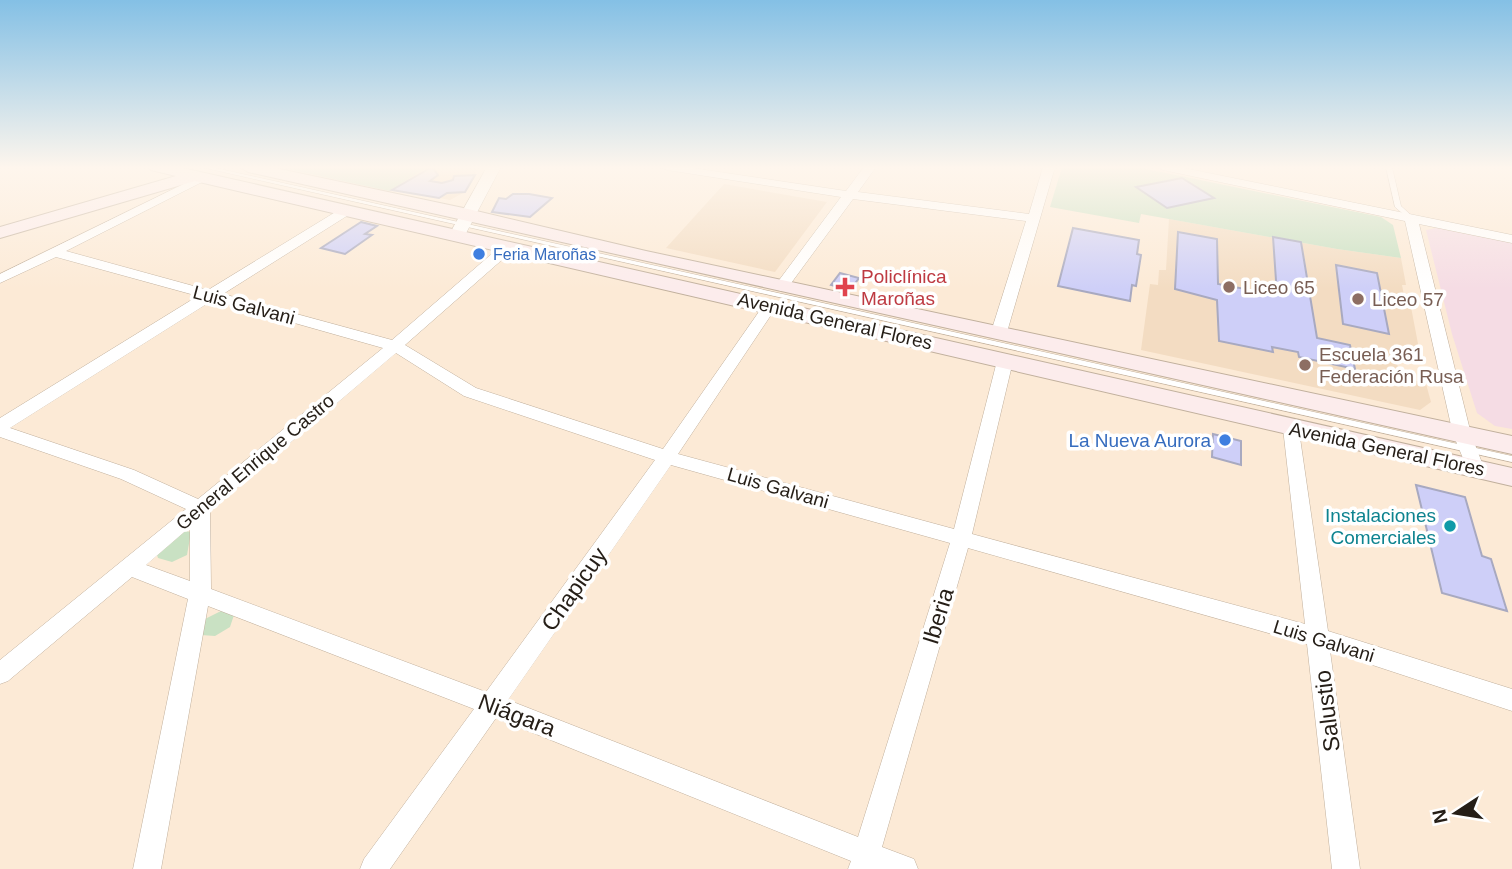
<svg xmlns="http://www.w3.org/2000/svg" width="1512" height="869" viewBox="0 0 1512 869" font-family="Arial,sans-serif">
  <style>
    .industrial { fill: #f5dce4 }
    .built { fill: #f3dcc2 }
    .green { fill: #c9e1c3 }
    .building { fill: #cecff8; stroke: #a8a9c0; stroke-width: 2 }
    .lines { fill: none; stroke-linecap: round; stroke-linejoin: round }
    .service-casing { stroke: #c1b09d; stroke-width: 1 }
    .minor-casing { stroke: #c1b09d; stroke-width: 1 }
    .tertiary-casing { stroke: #c1b09d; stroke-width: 1 }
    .secondary-casing { stroke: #c1b09d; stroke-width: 2 }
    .service { fill: #fff; fill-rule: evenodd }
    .minor { fill: #fff; fill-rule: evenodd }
    .tertiary { fill: #fff; fill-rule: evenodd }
    .secondary { fill: #fcecec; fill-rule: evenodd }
    .shop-dot { fill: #3f7fe0; stroke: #fff; stroke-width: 2.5 }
    .health-dot { fill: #e0444e; stroke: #fff; stroke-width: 2.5 }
    .education-dot { fill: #8d6e63; stroke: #fff; stroke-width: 2.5 }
    .culture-dot { fill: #0f9aa8; stroke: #fff; stroke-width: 2.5 }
    .labels { text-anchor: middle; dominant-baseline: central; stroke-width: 7; stroke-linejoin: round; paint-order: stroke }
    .far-shop-label { font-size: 16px; fill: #366cbe; stroke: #fff; text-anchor: start }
    .health-label { font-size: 19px; fill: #be3a42; stroke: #fff; text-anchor: start }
    .education-label { font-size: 19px; fill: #785e54; stroke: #fff; text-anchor: start }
    .street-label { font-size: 19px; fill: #251e17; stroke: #fff }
    .shop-label { font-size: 19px; fill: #366cbe; stroke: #fff; text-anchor: end }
    .culture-label { font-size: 19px; fill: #0d838f; stroke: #fff; text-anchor: end }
    .near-street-label { font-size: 23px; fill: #251e17; stroke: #fff }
  </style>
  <rect width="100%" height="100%" fill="#fcead6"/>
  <path class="industrial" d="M1437,228L1512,243V429L1495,426L1477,413L1452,334L1426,230Z"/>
  <g class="built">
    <path d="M428,167H479L465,192L450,200L393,189Z"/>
    <path d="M724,184L827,202L775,272L666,248Z"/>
    <path d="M1169,219L1337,249L1401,258L1406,285H1402L1406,306L1411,307L1419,349L1394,344L1399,375L1426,384L1431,402L1420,410L1141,350L1150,284L1158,285L1159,270H1166Z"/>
  </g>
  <g class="green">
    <path d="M278,167H428L389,191Z"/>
    <path d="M1062,167H1137L1381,217L1393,225L1401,258L1337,249L1141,214L1139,223L1050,207Z"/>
    <path d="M185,531L191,532L187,555L172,562L158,558L157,555Z"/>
    <path d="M223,610L234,615L230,627L215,636L201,635L205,619Z"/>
  </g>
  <g class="building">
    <path d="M432,167L438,175L430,181L442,183L453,180L454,176L475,175L465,192L447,193L439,198L392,190Z"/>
    <path d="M1182,178L1214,198L1167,208L1136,187Z"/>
    <path d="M513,194H529L552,198L530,217L492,212L499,198L506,199Z"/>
    <path d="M361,222L377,226L365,234L372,235L345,254L321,248Z"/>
    <path d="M1073,228L1139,240L1137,254L1141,255L1136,286L1132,285L1130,301L1058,286Z"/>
    <path d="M1178,232L1217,239L1218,284L1277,295L1273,237L1301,242L1317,338L1350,345L1355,369L1299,357L1298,352L1272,347L1273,352L1219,341L1217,300L1175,289Z"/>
    <path d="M1336,265L1377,273L1389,334L1343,324Z"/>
    <path d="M840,273L859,278L850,290L831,285Z"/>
    <path d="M1213,434L1241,441V465L1212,457Z"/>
    <path d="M1416,485L1465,497L1482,556L1491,559L1507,611L1442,593Z"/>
  </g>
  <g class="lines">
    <g class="service-casing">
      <g id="service">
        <path d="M201,167H211L1512,456V462Z"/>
        <path d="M1386,167H1392L1401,206L1413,217V219H1409L1395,207Z"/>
      </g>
    </g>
    <g class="minor-casing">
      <g id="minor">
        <path d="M661,167H686L846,191L864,167H876L858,192L1029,214L1043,167H1055L1007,332L999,337L991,332L1026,221L853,199L786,290L781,291L774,287L841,197L667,170Z"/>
        <path d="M1157,167H1179L1512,235V243L1419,224L1471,434L1484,468L1481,473H1469L1453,434L1405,221L1163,170Z"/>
        <path d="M200,176L210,178L66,251L208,290L342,208H350V214L223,294L392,340L502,245H512V251L405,345L476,388L663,449L765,303H775L777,306L678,454L954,529L997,361L1005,356L1011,358L1013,361L972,534L1305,624L1283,428L1286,424H1298L1328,631L1512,689V711L1330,651L1360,869H1332L1307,644L968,548L882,847L914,859L918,869H848L851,861L496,718L390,869H360L364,859L474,709L208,606L161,869H133L188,599L132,577L8,681L0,684V660L186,509L121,479L0,437V418L198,296L56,257L0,283V274ZM213,300L383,348L198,499L134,470L10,428ZM396,353L464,396L655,460L486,692L211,589L210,511ZM671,465L950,543L858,837L508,700ZM190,527V581L146,565Z"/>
      </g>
    </g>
    <g class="tertiary-casing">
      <path id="tertiary" d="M487,167H501L463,239H451L449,235Z"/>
    </g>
    <g class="secondary-casing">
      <g id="secondary">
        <path d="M149,167H178L1512,468V486L195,181L0,238V227L176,176L151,170Z"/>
        <path d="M240,167H270L468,209L646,251L1512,436V454L248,172Z"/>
      </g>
    </g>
    <use href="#service" class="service"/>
    <use href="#minor" class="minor"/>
    <use href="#tertiary" class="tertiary"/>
    <use href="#secondary" class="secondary"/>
  </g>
  <linearGradient id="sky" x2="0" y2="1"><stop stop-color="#84c0e5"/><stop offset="0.58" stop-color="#fef6ed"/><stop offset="1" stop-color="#fef6ed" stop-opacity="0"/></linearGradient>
  <rect width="1512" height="289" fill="url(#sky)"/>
  <g class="shop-dot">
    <circle cx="479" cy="254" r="7"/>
    <circle cx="1225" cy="440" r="7"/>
  </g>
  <path class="health-dot" d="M841.5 276.5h7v7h7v7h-7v7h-7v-7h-7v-7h7z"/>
  <g class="education-dot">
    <circle cx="1229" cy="287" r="7"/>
    <circle cx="1358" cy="299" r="7"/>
    <circle cx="1305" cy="365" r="7"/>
  </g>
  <circle class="culture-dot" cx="1450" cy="526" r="7"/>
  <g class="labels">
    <g class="far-shop-label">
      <text x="493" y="254">Feria Maroñas</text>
    </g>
    <g class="health-label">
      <text x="861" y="276">Policlínica<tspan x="861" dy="22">Maroñas</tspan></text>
    </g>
    <g class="education-label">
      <text x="1243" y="287">Liceo 65</text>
      <text x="1372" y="299">Liceo 57</text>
      <text x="1319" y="354">Escuela 361<tspan x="1319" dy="22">Federación Rusa</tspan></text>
    </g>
    <g class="street-label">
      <text transform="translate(244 305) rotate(15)">Luis Galvani</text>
      <text transform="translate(835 321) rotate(13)">Avenida General Flores</text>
      <text transform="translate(1387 449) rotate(12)">Avenida General Flores</text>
      <text transform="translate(255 462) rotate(-40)">General Enrique Castro</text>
      <text transform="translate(778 488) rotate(16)">Luis Galvani</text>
      <text transform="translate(1324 641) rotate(17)">Luis Galvani</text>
    </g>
    <g class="shop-label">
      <text x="1211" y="440">La Nueva Aurora</text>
    </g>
    <g class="culture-label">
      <text x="1436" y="515">Instalaciones<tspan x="1436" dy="22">Comerciales</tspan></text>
    </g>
    <g class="near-street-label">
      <text transform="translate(574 589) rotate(-55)">Chapicuy</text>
      <text transform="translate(938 616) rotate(-73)">Iberia</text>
      <text transform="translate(1327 711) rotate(-97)">Salustio</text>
      <text transform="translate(517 715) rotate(21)">Niágara</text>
    </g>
  </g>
  <g transform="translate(1456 813) rotate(258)" stroke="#ffffff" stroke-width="5" paint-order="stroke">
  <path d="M0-5L12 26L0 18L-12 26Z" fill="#251e17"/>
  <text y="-10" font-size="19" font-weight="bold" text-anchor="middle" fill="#251e17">N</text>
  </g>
</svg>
